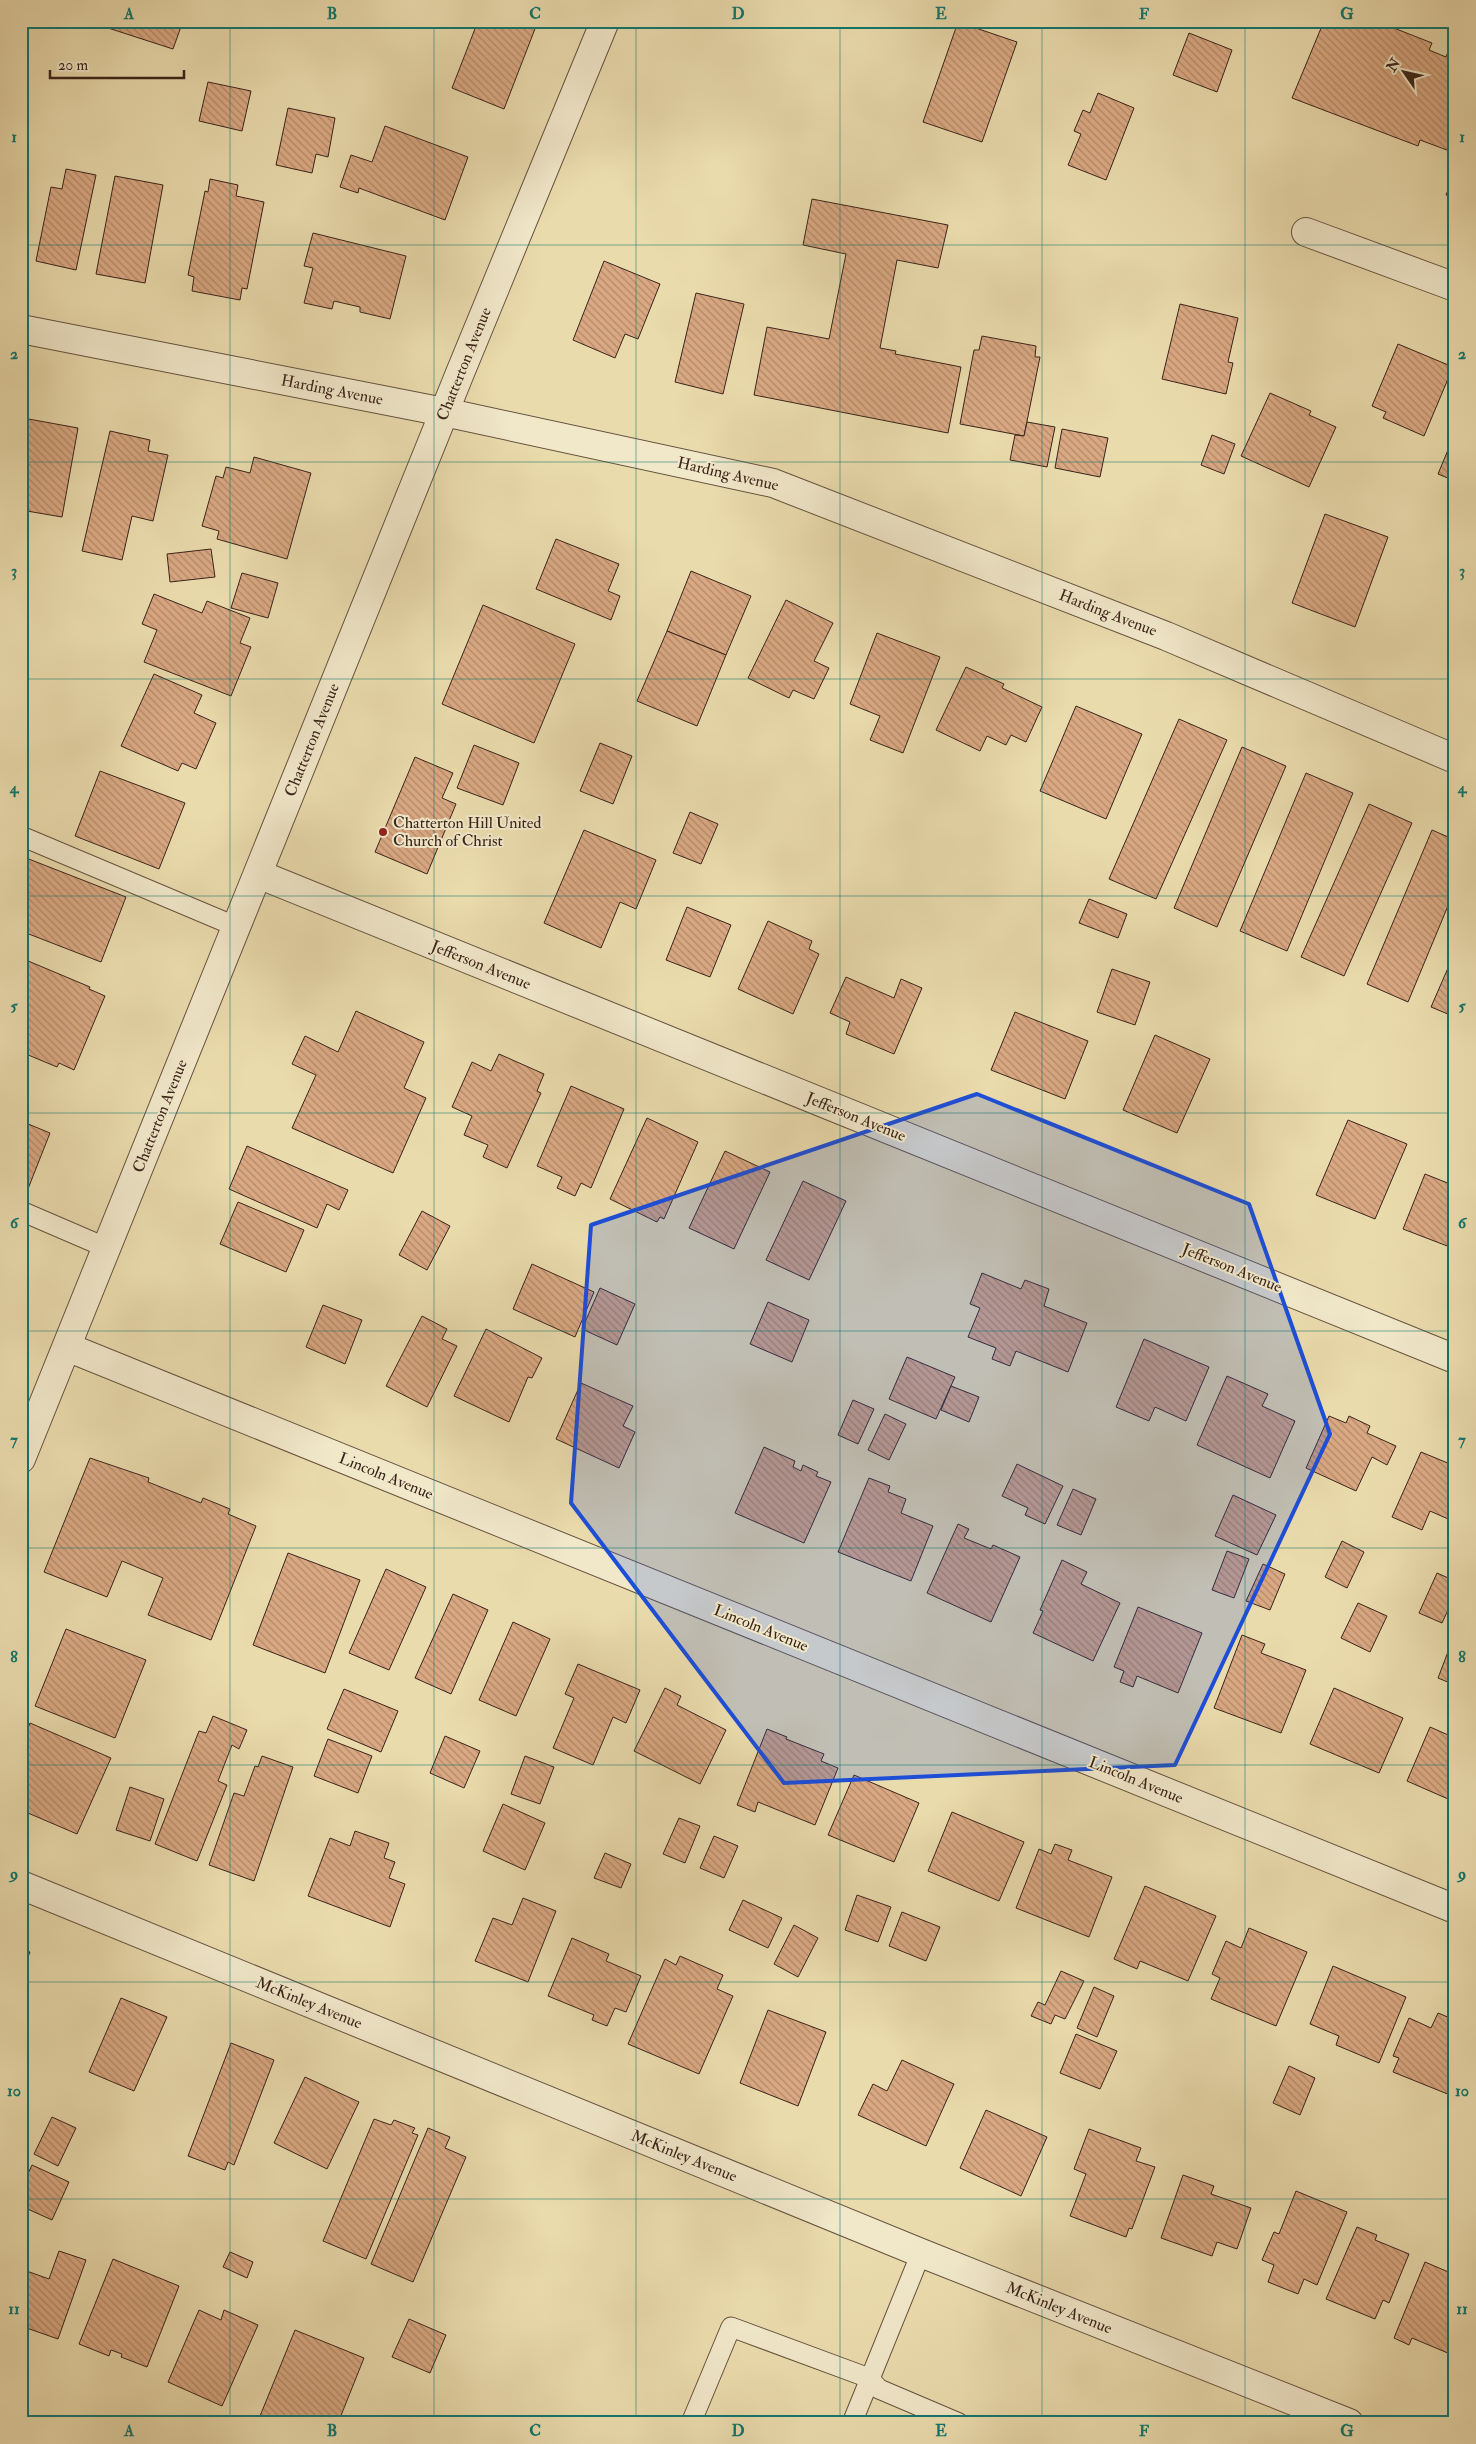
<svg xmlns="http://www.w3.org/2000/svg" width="1476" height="2444" viewBox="0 0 1476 2444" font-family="'IM FELL Double Pica',serif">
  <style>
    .building { fill: url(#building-back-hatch); stroke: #3a241a }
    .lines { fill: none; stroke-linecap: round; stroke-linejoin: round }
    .lane-casing { stroke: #66523f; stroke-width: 21 }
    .street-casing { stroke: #66523f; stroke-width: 30 }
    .lane { stroke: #f1e8ca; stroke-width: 19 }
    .street { stroke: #f1e8ca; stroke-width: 28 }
    .marked { fill: #1d4ed8; fill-opacity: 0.2; stroke: #1d4ed8; stroke-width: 4; stroke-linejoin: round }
    .grid { fill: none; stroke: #0f766e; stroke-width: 1; stroke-opacity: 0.55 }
    .poi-dot { fill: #8f2418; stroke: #f1e8ca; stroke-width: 2 }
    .labels { text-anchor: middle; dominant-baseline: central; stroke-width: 4; stroke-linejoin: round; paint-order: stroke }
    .street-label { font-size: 16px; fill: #3a241a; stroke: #f1e8ca }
    .poi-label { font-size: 16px; fill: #3a241a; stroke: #f1e8ca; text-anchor: start }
    .neatline { fill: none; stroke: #0f766e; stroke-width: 2 }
    .grid-label { font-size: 16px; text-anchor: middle; font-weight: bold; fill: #0f766e }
  </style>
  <defs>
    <pattern id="building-back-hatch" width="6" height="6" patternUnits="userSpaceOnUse" patternTransform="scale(1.25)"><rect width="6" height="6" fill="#daa983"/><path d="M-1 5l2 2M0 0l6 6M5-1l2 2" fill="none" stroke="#b2896a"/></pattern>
  </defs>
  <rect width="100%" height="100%" fill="#eadbad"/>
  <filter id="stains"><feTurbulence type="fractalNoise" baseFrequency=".004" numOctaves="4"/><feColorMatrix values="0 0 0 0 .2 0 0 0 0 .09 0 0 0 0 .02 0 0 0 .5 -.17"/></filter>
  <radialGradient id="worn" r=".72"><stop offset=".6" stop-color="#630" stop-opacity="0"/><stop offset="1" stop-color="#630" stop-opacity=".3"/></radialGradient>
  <g class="building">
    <path d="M107,21H183L173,49L105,27Z"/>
    <path d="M478,21H538L504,109L452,88Z"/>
    <path d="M1324,21H1376L1432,43L1429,50L1446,57L1455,34V153L1420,140L1418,146L1292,98Z"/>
    <path d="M958,22L1017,42L982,142L923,122Z"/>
    <path d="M1189,33L1232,50L1217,92L1173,75Z"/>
    <path d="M208,82L251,91L242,131L199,121Z"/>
    <path d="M1098,93L1134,108L1106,180L1068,165L1081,134L1074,131L1083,110L1090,113Z"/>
    <path d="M288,108L335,118L328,157L316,154L312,173L276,165Z"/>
    <path d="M385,126L468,157L445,220L359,188L358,193L340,187L351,155L372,162Z"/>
    <path d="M66,169L96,175L76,270L36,261L51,187L62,189Z"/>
    <path d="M1455,173V198L1446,195Z"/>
    <path d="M115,176L163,185L145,283L96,274Z"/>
    <path d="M210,179L238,185L236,196L264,202L247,289L242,288L240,300L192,291L194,277L188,275L205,191L208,192Z"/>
    <path d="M812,199L948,225L938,268L897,260L880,348L896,351L895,354L961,367L948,433L754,395L767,327L829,339L846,254L803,245Z"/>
    <path d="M313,233L406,256L390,319L360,312V307L334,301L332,309L304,303L313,268L304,266Z"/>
    <path d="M604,261L660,284L638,339L625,334L615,358L573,340Z"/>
    <path d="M696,293L744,304L723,394L675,382Z"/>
    <path d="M1180,304L1238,318L1228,362L1233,363L1226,394L1162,379Z"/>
    <path d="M982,336L1036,346L1035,357H1040L1024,436L960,424L974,350H979Z"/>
    <path d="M1398,344L1453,367L1424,436L1383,418L1386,412L1372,406Z"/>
    <path d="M1270,393L1311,411L1309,415L1336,427L1309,487L1241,456Z"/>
    <path d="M23,418L78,428L62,517L21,510V430Z"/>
    <path d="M1027,422L1055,427L1047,467L1010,460L1015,435L1024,436Z"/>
    <path d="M1062,429L1108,438L1100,477L1055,468Z"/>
    <path d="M110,431L150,440L148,451L168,455L153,521L132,516L122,560L82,551Z"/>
    <path d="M1455,433V481L1438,474Z"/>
    <path d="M1212,435L1235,444L1224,474L1201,465Z"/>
    <path d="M254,457L311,473L287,559L217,539L219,531L202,526L216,476L223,478L226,467L250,473Z"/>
    <path d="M1325,514L1388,537L1355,627L1292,603Z"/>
    <path d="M556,539L619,564L608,591L620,596L611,620L536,589Z"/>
    <path d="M211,549L215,577L170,582L167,554Z"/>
    <path d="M691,571L751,596L726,655L667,631Z"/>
    <path d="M242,573L278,583L268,618L231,608Z"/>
    <path d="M154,594L202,613L207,601L250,618L240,643L251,647L231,696L144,662L157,630L142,624Z"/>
    <path d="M786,600L833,623L814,661L829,668L814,699L793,690L789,698L748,678Z"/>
    <path d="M483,605L575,644L534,743L442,704Z"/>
    <path d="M667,631L726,655L697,726L637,701Z"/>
    <path d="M877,633L940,657L903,753L870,740L880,716L850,704Z"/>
    <path d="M966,667L1004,684L1002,688L1042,707L1026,742L1011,735L1006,745L987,736L980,751L936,730Z"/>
    <path d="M154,674L202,695L194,713L216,723L196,769L182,763L178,771L121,746Z"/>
    <path d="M1076,706L1142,734L1106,819L1040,791Z"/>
    <path d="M1179,719L1227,740L1156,899L1109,879Z"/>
    <path d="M600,743L632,756L613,804L580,791Z"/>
    <path d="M474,745L519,763L503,805L457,788Z"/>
    <path d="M1242,747L1286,766L1217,927L1174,908Z"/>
    <path d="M415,757L453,773L442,798L456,804L427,874L375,852Z"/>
    <path d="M100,771L185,803L159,869L75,836Z"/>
    <path d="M1306,773L1353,793L1287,951L1240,931Z"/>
    <path d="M1369,804L1412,823L1344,976L1301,957Z"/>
    <path d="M690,812L718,824L701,864L673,853Z"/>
    <path d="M584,830L656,860L636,909L620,902L601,948L544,923Z"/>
    <path d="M1432,830L1455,840V889L1408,1002L1367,984Z"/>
    <path d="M21,856L126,897L101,962L21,931Z"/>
    <path d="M1089,899L1127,914L1118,938L1079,923Z"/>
    <path d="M687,907L731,925L710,977L666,960Z"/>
    <path d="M768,921L812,941L809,949L819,954L793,1014L738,989Z"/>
    <path d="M1455,952V1017L1431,1007Z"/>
    <path d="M21,958L90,987L89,989L105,996L74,1070L59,1063L57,1067L21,1052Z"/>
    <path d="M1112,969L1150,982L1135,1025L1097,1012Z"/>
    <path d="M846,977L894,998L901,979L922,988L894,1054L846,1034L850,1022L830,1013Z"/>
    <path d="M356,1011L424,1042L404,1088L426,1098L393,1173L292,1128L316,1075L292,1064L305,1036L338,1052Z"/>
    <path d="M1015,1012L1088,1041L1065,1099L991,1070Z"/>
    <path d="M1155,1035L1210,1059L1177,1133L1123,1110Z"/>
    <path d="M499,1054L544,1074L537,1091L541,1093L507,1168L483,1157L488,1145L464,1135L472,1116L452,1107L472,1062L491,1071Z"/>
    <path d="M571,1086L624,1109L591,1188L581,1183L575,1196L557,1188L562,1177L537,1166Z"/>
    <path d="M647,1118L698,1142L664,1219L660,1217L657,1222L610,1199Z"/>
    <path d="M1348,1120L1407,1144L1375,1219L1316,1195Z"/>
    <path d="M21,1121L50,1133L24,1199L21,1198Z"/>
    <path d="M247,1146L348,1190L339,1210L327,1204L317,1228L229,1189Z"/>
    <path d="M725,1151L770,1172L734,1249L689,1228Z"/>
    <path d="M1425,1174L1455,1186V1249L1403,1229Z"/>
    <path d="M803,1181L846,1201L809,1280L766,1260Z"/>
    <path d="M238,1202L304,1230L286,1272L220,1244Z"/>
    <path d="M422,1211L450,1226L427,1270L399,1255Z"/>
    <path d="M532,1264L594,1292L575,1337L513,1309Z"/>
    <path d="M982,1273L1021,1289L1025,1280L1049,1289L1044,1306L1087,1323L1068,1372L1016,1351L1010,1366L992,1359L996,1348L968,1337L980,1308L970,1304Z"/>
    <path d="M600,1288L635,1304L617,1345L582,1329Z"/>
    <path d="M768,1302L809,1320L792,1362L750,1344Z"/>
    <path d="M323,1305L362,1320L345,1364L306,1347Z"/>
    <path d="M422,1316L447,1329L442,1339L457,1346L427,1407L386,1386Z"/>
    <path d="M486,1329L542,1358L532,1378L528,1377L509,1422L454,1396Z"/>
    <path d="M1144,1339L1209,1367L1186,1421L1155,1407L1149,1421L1116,1407Z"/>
    <path d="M907,1357L955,1377L936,1419L889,1399Z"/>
    <path d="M1227,1376L1268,1394L1262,1406L1295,1421L1270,1478L1197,1445Z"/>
    <path d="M581,1383L633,1406L623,1426L635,1432L619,1468L556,1439Z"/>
    <path d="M951,1386L979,1397L969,1422L941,1410Z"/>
    <path d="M853,1400L874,1409L858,1444L838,1435Z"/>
    <path d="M885,1414L906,1424L889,1460L868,1450Z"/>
    <path d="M1329,1416L1346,1423L1349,1416L1370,1426L1367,1433L1396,1446L1387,1465L1372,1457L1356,1491L1306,1468Z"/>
    <path d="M764,1447L795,1461L793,1467L801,1471L803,1465L818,1472L816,1476L831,1482L804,1543L735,1513Z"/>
    <path d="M1421,1452L1455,1466V1522L1430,1511L1422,1530L1392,1517Z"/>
    <path d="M90,1458L149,1478L148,1482L201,1503L203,1498L230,1509L228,1514L256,1526L211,1640L148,1615L163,1578L122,1561L107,1597L44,1572Z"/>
    <path d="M1017,1464L1063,1486L1045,1524L1025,1515L1028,1508L1002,1496Z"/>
    <path d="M869,1478L890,1486L888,1492L906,1499L901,1513L933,1526L911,1581L838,1552Z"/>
    <path d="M1073,1489L1096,1499L1081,1535L1057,1525Z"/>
    <path d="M1233,1495L1276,1515L1257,1555L1215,1536Z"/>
    <path d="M958,1524L969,1529L964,1538L991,1549L993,1545L1020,1557L991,1622L927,1593Z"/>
    <path d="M1342,1541L1364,1552L1347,1588L1325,1577Z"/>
    <path d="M1227,1551L1249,1559L1234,1598L1212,1590Z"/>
    <path d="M288,1553L360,1580L325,1673L253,1645Z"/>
    <path d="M1062,1560L1087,1572L1081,1584L1120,1603L1093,1661L1033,1633L1043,1611L1040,1610Z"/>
    <path d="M1263,1564L1285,1574L1270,1610L1246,1601Z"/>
    <path d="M386,1569L426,1587L389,1670L349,1653Z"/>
    <path d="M1437,1573L1455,1581V1595L1442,1623L1419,1613Z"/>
    <path d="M453,1594L488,1610L451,1694L415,1678Z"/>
    <path d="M1358,1603L1387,1616L1370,1652L1341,1638Z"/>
    <path d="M1138,1607L1202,1633L1178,1693L1137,1676L1133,1687L1120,1682L1124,1671L1114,1667Z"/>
    <path d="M513,1622L550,1639L516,1716L479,1700Z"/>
    <path d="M66,1629L146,1660L115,1738L35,1706Z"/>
    <path d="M1242,1635L1265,1644L1261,1653L1306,1670L1281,1733L1214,1708Z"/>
    <path d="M1451,1644L1455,1645V1685L1438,1678Z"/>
    <path d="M578,1664L640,1690L626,1723L613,1717L593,1765L553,1748L574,1698L565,1694Z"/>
    <path d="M665,1688L681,1696L677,1705L726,1730L700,1784L634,1751Z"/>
    <path d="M1334,1688L1403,1718L1379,1773L1310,1744Z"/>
    <path d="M344,1689L398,1711L381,1752L327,1729Z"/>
    <path d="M213,1716L247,1730L239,1749L232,1745L218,1781L227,1785L197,1861L155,1844L199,1731L206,1733Z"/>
    <path d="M30,1723L111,1758L77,1834L21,1810V1745Z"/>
    <path d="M1430,1727L1455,1738V1802L1407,1781Z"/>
    <path d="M767,1729L787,1737L786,1739L824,1754L821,1761L838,1768L815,1825L758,1802L755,1812L737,1805Z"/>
    <path d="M445,1736L480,1751L464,1788L430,1773Z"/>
    <path d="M328,1739L372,1756L358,1793L314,1776Z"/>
    <path d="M262,1756L293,1767L254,1881L209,1865L234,1793L244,1796L255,1766L258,1767Z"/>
    <path d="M525,1756L554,1767L540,1804L511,1794Z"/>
    <path d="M854,1775L919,1803L894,1862L828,1835Z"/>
    <path d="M130,1787L164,1799L150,1841L116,1830Z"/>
    <path d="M503,1804L545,1823L525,1870L483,1851Z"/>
    <path d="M952,1812L1024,1842L999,1901L928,1871Z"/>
    <path d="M679,1818L700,1826L685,1863L663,1854Z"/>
    <path d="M355,1831L389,1843L384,1858L395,1862L389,1878L405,1884L390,1927L308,1896L330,1838L350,1846Z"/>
    <path d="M714,1836L738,1846L724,1878L700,1868Z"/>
    <path d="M1055,1844L1072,1850L1068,1860L1112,1877L1089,1937L1016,1908L1039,1849L1051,1854Z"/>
    <path d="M605,1853L631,1864L621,1888L594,1878Z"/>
    <path d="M1145,1886L1216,1916L1188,1981L1140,1961L1137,1969L1114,1959Z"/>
    <path d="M857,1895L891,1907L878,1942L845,1930Z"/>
    <path d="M523,1898L556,1911L528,1982L475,1961L493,1918L512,1925Z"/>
    <path d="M743,1900L782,1918L768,1948L729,1930Z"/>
    <path d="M902,1912L940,1927L926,1961L889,1946Z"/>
    <path d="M794,1925L818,1938L798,1977L774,1964Z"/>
    <path d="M1249,1928L1307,1952L1276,2026L1211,1999L1220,1978L1212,1974L1226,1941L1241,1948Z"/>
    <path d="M572,1938L609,1954L606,1961L641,1976L626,2012L615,2008L607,2026L592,2020L594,2015L548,1996Z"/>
    <path d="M21,1949L30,1952L21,1974Z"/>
    <path d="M680,1956L723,1975L717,1989L733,1996L699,2074L628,2044L665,1959L676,1965Z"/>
    <path d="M1333,1966L1406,1997L1379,2063L1336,2045L1339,2036L1310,2024Z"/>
    <path d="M1061,1971L1084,1981L1065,2019L1055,2015L1051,2024L1031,2016L1038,2002L1045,2005Z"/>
    <path d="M1094,1987L1114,1996L1097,2037L1077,2028Z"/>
    <path d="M121,1998L167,2017L134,2091L89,2072Z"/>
    <path d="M768,2010L826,2032L798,2106L740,2083Z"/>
    <path d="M1438,2013L1455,2020V2097L1393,2072L1399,2058L1393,2056L1409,2018L1431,2028Z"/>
    <path d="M1076,2034L1117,2051L1100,2089L1060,2073Z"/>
    <path d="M231,2043L274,2060L234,2165L228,2162L225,2170L188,2156Z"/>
    <path d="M902,2060L954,2084L926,2146L858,2115L873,2084L887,2091Z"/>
    <path d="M1289,2066L1315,2078L1300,2115L1273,2103Z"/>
    <path d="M305,2077L359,2102L327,2169L274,2143Z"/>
    <path d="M986,2110L1047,2137L1021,2196L960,2168Z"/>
    <path d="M52,2117L76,2128L58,2166L34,2154Z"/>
    <path d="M374,2119L391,2125L394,2120L415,2128L412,2133L418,2135L366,2259L323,2241Z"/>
    <path d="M428,2128L450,2137L445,2148L466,2157L413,2282L371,2264Z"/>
    <path d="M1089,2129L1141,2148L1136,2161L1155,2167L1132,2229L1129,2228L1126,2237L1070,2216L1086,2174L1074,2169Z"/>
    <path d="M32,2165L69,2182L52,2220L21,2206V2189Z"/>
    <path d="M1183,2175L1214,2186L1211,2194L1251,2208L1237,2249L1217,2242L1212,2256L1161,2238Z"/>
    <path d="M1296,2191L1347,2212L1317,2285L1304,2279L1298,2294L1268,2282L1274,2265L1262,2260L1274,2232L1279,2234Z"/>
    <path d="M1357,2227L1377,2235L1375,2240L1409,2254L1389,2303L1383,2300L1375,2319L1326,2299Z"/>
    <path d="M59,2251L86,2260L58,2339L21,2326V2269L49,2279Z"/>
    <path d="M230,2252L253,2262L247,2278L223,2267Z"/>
    <path d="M113,2259L179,2286L147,2367L121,2357L122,2354L111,2350L109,2356L79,2344Z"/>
    <path d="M1425,2262L1453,2274L1449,2286L1455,2288V2356L1412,2338L1409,2345L1394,2338Z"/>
    <path d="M199,2310L221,2320L224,2310L258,2325L222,2406L168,2382Z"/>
    <path d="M409,2319L446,2335L430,2373L392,2357Z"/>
    <path d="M295,2330L364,2358L338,2423L258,2421Z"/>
  </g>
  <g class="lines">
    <g class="lane-casing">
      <g id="lane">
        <path d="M21,836L237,927"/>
        <path d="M21,1211L107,1248"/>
        <path d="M691,2423L731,2327L869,2378L879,2389L959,2423"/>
        <path d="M852,2423L921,2253"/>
      </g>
    </g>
    <g class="street-casing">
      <g id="street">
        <path d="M1306,232L1455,287"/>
        <path d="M21,329L444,412L773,483L1166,636L1455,759"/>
        <path d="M258,874L1455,1359"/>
        <path d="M67,1347L1455,1909"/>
        <path d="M21,1459L460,373L605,21"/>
        <path d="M21,1885L921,2253L1349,2423"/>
      </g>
    </g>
    <use href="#lane" class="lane"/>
    <use href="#street" class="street"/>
  </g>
  <path class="marked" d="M977,1094L1249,1204L1330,1434L1175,1765L784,1783L571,1503L591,1225Z"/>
  <path class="grid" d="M230,21V2423M434,21V2423M636,21V2423M840,21V2423M1042,21V2423M1245,21V2423M21,245H1455M21,462H1455M21,679H1455M21,896H1455M21,1113H1455M21,1331H1455M21,1548H1455M21,1765H1455M21,1982H1455M21,2199H1455"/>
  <circle class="poi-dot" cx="383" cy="832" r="5"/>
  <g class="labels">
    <g class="street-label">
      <text transform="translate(464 364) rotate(-68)">Chatterton Avenue</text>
      <text transform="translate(332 390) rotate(11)">Harding Avenue</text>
      <text transform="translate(728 474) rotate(13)">Harding Avenue</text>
      <text transform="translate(1108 613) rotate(21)">Harding Avenue</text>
      <text transform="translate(312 740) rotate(-68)">Chatterton Avenue</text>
      <text transform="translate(481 965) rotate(22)">Jefferson Avenue</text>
      <text transform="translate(160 1116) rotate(-68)">Chatterton Avenue</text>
      <text transform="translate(856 1117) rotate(22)">Jefferson Avenue</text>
      <text transform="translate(1232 1268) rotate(22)">Jefferson Avenue</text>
      <text transform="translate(386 1476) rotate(22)">Lincoln Avenue</text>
      <text transform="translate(761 1628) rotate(22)">Lincoln Avenue</text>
      <text transform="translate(1136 1780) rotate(22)">Lincoln Avenue</text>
      <text transform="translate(309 2003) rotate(22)">McKinley Avenue</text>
      <text transform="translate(684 2156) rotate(22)">McKinley Avenue</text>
      <text transform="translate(1059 2308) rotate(22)">McKinley Avenue</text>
    </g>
    <g class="poi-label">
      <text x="393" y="823">Chatterton Hill United<tspan x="393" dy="18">Church of Christ</tspan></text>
    </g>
  </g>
  <rect width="1476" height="2444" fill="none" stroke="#eadbad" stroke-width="55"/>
  <g transform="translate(1404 72) rotate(304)" stroke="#f1e8ca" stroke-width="4" paint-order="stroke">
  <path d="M0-4L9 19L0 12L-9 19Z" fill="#3a241a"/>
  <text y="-8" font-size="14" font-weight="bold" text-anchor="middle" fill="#3a241a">N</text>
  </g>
  <path d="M50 70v8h134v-8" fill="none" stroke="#3a241a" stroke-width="2.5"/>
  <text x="58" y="70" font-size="15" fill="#3a241a" stroke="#f1e8ca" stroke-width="4" paint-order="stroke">20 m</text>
  <rect x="28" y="28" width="1420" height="2388" class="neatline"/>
  <g class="grid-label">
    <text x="129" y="19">A</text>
    <text x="332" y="19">B</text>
    <text x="535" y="19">C</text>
    <text x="738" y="19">D</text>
    <text x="941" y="19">E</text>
    <text x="1144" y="19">F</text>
    <text x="1347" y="19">G</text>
    <text x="14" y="142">1</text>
    <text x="1462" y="142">1</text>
    <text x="14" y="359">2</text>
    <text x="1462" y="359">2</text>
    <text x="14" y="576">3</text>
    <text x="1462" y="576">3</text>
    <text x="14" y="793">4</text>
    <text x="1462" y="793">4</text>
    <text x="14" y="1011">5</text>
    <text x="1462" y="1011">5</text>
    <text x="14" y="1228">6</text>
    <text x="1462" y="1228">6</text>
    <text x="14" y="1445">7</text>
    <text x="1462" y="1445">7</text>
    <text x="14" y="1662">8</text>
    <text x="1462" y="1662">8</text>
    <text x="14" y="1879">9</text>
    <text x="1462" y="1879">9</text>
    <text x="14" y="2096">10</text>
    <text x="1462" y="2096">10</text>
    <text x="14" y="2314">11</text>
    <text x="1462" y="2314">11</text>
    <text x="129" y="2436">A</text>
    <text x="332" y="2436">B</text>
    <text x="535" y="2436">C</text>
    <text x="738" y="2436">D</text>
    <text x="941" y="2436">E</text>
    <text x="1144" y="2436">F</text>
    <text x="1347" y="2436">G</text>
  </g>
  <rect width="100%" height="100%" filter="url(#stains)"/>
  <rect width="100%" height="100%" fill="url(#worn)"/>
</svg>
